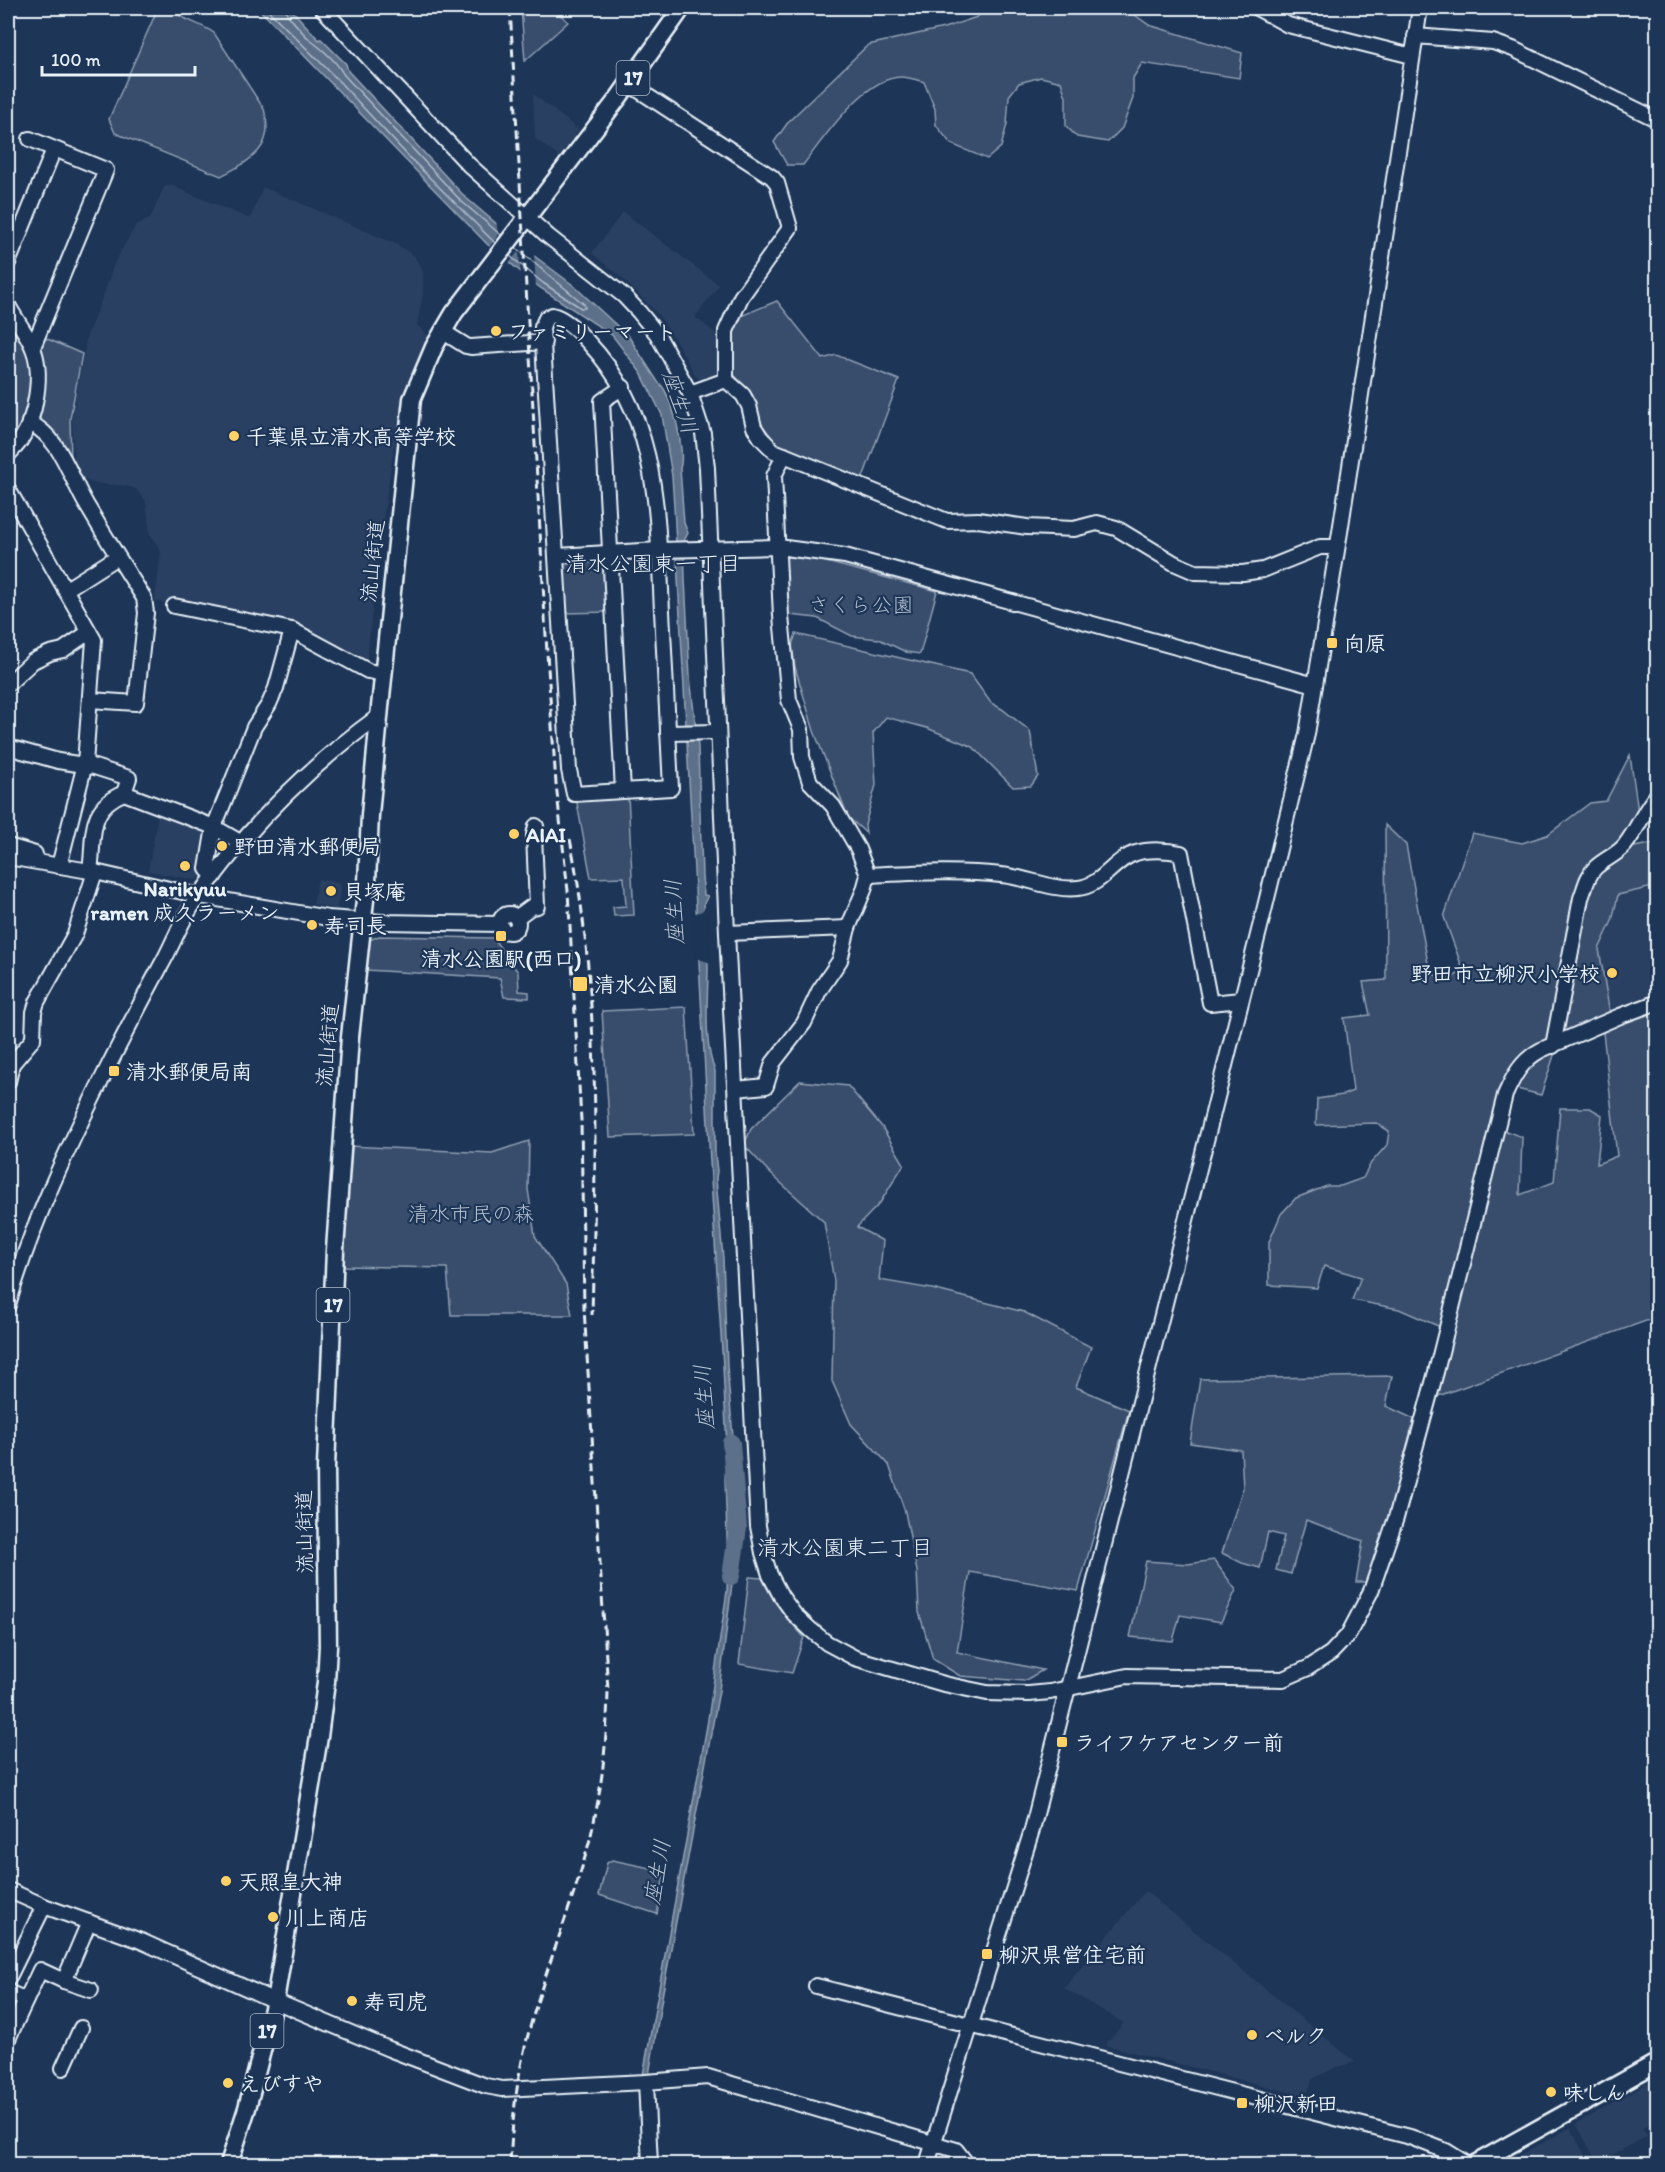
<svg xmlns="http://www.w3.org/2000/svg" width="1665" height="2172" viewBox="0 0 1665 2172" font-family="Itim,'Klee One',sans-serif">
  <style>
    .built { fill: #2a4162 }
    .green { fill: #374d6c; stroke: #909fb2; stroke-width: 1.5 }
    .water { fill: #5d7089; stroke: #95a4b5; stroke-width: 1.5 }
    .pier { fill: #1d3557 }
    .lines { fill: none; stroke-linecap: round; stroke-linejoin: round }
    .shore { stroke: #b0bdcc; stroke-width: 1.5 }
    .river { stroke: #5d7089; stroke-width: 18 }
    .minor-casing { stroke: #e8f1f8; stroke-width: 18 }
    .major-casing { stroke: #e8f1f8; stroke-width: 21 }
    .minor { stroke: #1d3557; stroke-width: 14 }
    .major { stroke: #1d3557; stroke-width: 16 }
    .rail { stroke: #e8f1f8; stroke-width: 3; stroke-dasharray: 9 4.5; stroke-linecap: butt }
    .poi-dot { fill: #ffd166; stroke: #1d3557; stroke-width: 2 }
    .labels { text-anchor: middle; dominant-baseline: central; stroke-width: 4.5; stroke-linejoin: round; paint-order: stroke }
    .shield { fill: #1d3557; stroke: #abb9c8; stroke-width: 1.5 }
    .shield-label { font-size: 20px; font-weight: bold; fill: #e8f1f8 }
    .poi-label { font-size: 21px; font-weight: bold; fill: #e8f1f8; stroke: #1d3557; text-anchor: start }
    .street-label { font-size: 21px; fill: #e8f1f8; stroke: #1d3557 }
    .park-label { font-size: 21px; fill: #b3c0ce; stroke: #1d3557 }
    .water-label { font-size: 22px; font-style: italic; fill: #b7c4d1; stroke: #1d3557 }
    .neighbourhood-label { font-size: 22px; fill: #e8f1f8; stroke: #1d3557 }
  </style>
  <rect width="100%" height="100%" fill="#1d3557"/>
  <filter id="ink" filterUnits="userSpaceOnUse"><feTurbulence type="fractalNoise" baseFrequency=".0167" numOctaves="2"/><feDisplacementMap in="SourceGraphic" scale="12" xChannelSelector="R" yChannelSelector="G"/><feConvolveMatrix kernelMatrix="1 2 1 2 8 2 1 2 1" color-interpolation-filters="sRGB"/></filter>
  <g filter="url(#ink)">
    <g class="built">
      <path d="M533,94L579,130L559,157L535,138Z"/>
      <path d="M170,185L250,219L263,187L398,245L414,256L423,271V294L417,325L430,338L406,393L393,454L380,538L366,666L288,626L155,601L161,551L150,534L146,501L136,489L127,486L92,483L79,477L74,462L72,419L87,335L105,291L114,264L125,244L136,225L150,219L164,187Z"/>
      <path d="M623,212L719,285L695,317L719,336V364L721,372L719,376L707,381L696,377L681,349L658,314L621,277L592,253Z"/>
      <path d="M159,810L207,829L204,875L195,880L148,871Z"/>
      <path d="M1657,861V1000L1563,1037L1572,933Z"/>
      <path d="M318,879L341,884L337,909L313,904Z"/>
      <path d="M1145,1891L1150,1895L1355,2062L1337,2067L1312,2079L1308,2092L1300,2095L1105,2045L1124,2023L1064,1988Z"/>
      <path d="M1650,2081L1657,2098V2111L1652,2114L1654,2121L1642,2128L1647,2136L1598,2163L1576,2124Z"/>
      <path d="M1570,2128L1590,2164H1504Z"/>
    </g>
    <g class="green">
      <path d="M158,8H170C177,18 202,24 214,33L264,109C276,148 251,160 221,176L115,133L109,119Z"/>
      <path d="M521,8H554L568,22L525,61Z"/>
      <path d="M986,8H1125L1149,25L1242,53L1239,78L1142,63L1133,78V98L1122,128L1108,142L1077,137L1066,126V97L1061,82L1041,77L1019,83L1009,96L1007,124L1001,147L987,159L951,144L936,125L935,109L924,82C917,80 908,77 901,77C864,77 824,138 803,165H787L774,142L789,121L868,45L944,28L977,17Z"/>
      <path d="M777,301L823,359L836,355L899,380L862,480L779,447L757,418L748,391L730,370L731,336L736,318Z"/>
      <path d="M8,315C29,349 38,365 29,406C25,421 19,434 8,446Z"/>
      <path d="M43,337L82,354L70,419L71,462L39,424L42,395L37,350Z"/>
      <path d="M786,557L819,560L937,591L920,654L906,652L879,639L852,636L817,618L789,615L785,613L783,560Z"/>
      <path d="M604,558L610,612L564,613L561,565L567,560Z"/>
      <path d="M796,634L970,674L991,703L1002,709L1030,731L1038,776L1031,786L1013,787L973,747L927,728L886,717L873,733L876,785L865,825L866,833L848,817L814,731L795,667L792,645Z"/>
      <path d="M1630,755L1638,812L1634,847L1657,843V886L1618,895L1612,921L1599,949L1610,1014L1560,1037L1541,1095L1513,1088L1503,1130L1522,1137L1520,1195L1554,1182L1560,1108H1590L1602,1115L1597,1164L1617,1156L1603,1032L1657,1007V1317L1438,1396L1452,1332L1399,1309L1352,1300L1361,1277L1324,1266L1317,1288L1269,1285V1242L1281,1214L1296,1198L1327,1186H1341L1363,1178L1371,1163L1387,1145L1389,1131L1376,1123L1316,1125L1317,1099L1343,1095L1353,1091L1344,1018L1370,1015L1363,982L1386,980L1385,825L1406,845L1430,974L1451,979L1463,970L1444,917L1472,833L1522,843L1547,835L1590,803L1606,801Z"/>
      <path d="M628,795L634,915L614,916L613,907L626,906L624,877L591,878L576,798Z"/>
      <path d="M379,936L493,938L518,972L519,991L529,992V998L504,997L500,978L366,970L369,940Z"/>
      <path d="M686,1007L694,1134L610,1137L602,1011Z"/>
      <path d="M800,1081L848,1086L882,1127L904,1164L880,1203L857,1227L883,1241L879,1280L932,1289L1024,1312L1091,1347L1076,1387L1129,1410L1078,1591L970,1572L957,1652L1043,1670L1024,1681L960,1676L933,1659L919,1612L917,1571L905,1512L889,1465L851,1424L832,1381L834,1281L824,1222L771,1174L744,1145L751,1129Z"/>
      <path d="M529,1141L528,1189L535,1236L566,1284L572,1315H451L447,1268L342,1266L349,1146L492,1153Z"/>
      <path d="M1392,1376L1386,1406L1414,1419L1381,1546L1366,1582H1356L1363,1541L1306,1520L1291,1574L1276,1570L1284,1536L1268,1532L1260,1568L1242,1563L1222,1553L1243,1488L1241,1450L1190,1443L1200,1379Z"/>
      <path d="M1214,1560L1236,1590L1221,1622L1180,1615L1173,1641L1130,1637L1146,1561L1188,1564Z"/>
      <path d="M749,1577L762,1578C772,1601 787,1618 804,1637L792,1673L739,1664Z"/>
      <path d="M612,1860L665,1871L657,1914L599,1895L607,1863Z"/>
    </g>
    <path class="water" d="M258,8H290L319,40L321,39L346,64L348,71L465,197L533,255L573,285L629,337L658,382C672,392 686,452 680,468L684,523L688,533L684,541L685,579L690,677L698,747L702,876L704,895L708,896L704,903C705,925 708,947 708,968C708,1000 703,1042 715,1071V1153L717,1171L716,1179L723,1258L727,1366L734,1449V1567L719,1691L662,1997L649,2075H643L707,1726L727,1591L728,1564L725,1479L727,1448L723,1366L711,1180L674,506L672,476L662,415L641,373L612,335L539,287L487,244Z"/>
    <g class="pier">
      <path d="M496,219L534,252L536,289L521,277L519,253H517L509,264L489,247L498,236Z"/>
      <path d="M707,904L710,961L711,963L696,958L693,914L702,911Z"/>
    </g>
    <g class="lines">
      <g class="shore">
        <path d="M266,8L335,77L410,158L495,243"/>
        <path d="M286,8L287,14C295,23 304,36 314,43C326,52 337,62 344,75L461,201L501,235"/>
        <path d="M510,256L543,283L581,308H585L584,304L516,248"/>
      </g>
      <path class="river" d="M731,1576L738,1528L731,1443"/>
      <g class="minor-casing">
        <g id="minor">
          <path d="M322,8L469,165L548,236L624,296L639,312L657,334L690,393L703,433L707,468L727,933L758,1526L763,1553L770,1575L781,1596L794,1614L811,1630L827,1643L855,1658L944,1684L987,1693L1029,1694L1050,1692L1127,1676L1283,1679L1308,1668L1331,1653L1348,1635L1371,1591L1396,1518L1436,1372L1505,1095C1514,1075 1522,1060 1541,1050L1620,1016L1658,1002"/>
          <path d="M1257,8L1288,25L1412,56"/>
          <path d="M1415,36L1493,42L1513,49L1658,120"/>
          <path d="M629,84L772,177L777,183L790,228L741,297L726,331V380L743,395L749,406L754,427L761,438L774,451L947,521L978,520L1027,527L1074,529L1097,523L1116,528L1174,563L1195,572L1243,573L1263,570L1320,547H1337"/>
          <path d="M30,139L106,170L33,347"/>
          <path d="M8,263L54,149"/>
          <path d="M8,305C15,319 26,332 32,346C44,372 36,418 20,441C17,446 12,450 8,455"/>
          <path d="M552,315C565,318 579,332 588,342C660,418 657,513 662,611C665,670 668,729 671,788L574,794L569,770L542,327L546,318Z"/>
          <path d="M442,331L466,346L471,347L544,342"/>
          <path d="M690,393L726,380"/>
          <path d="M29,422C62,440 68,473 86,504C105,536 124,567 144,598L146,613L136,703L90,700"/>
          <path d="M8,489L94,640L85,764L59,866"/>
          <path d="M557,556L659,550L778,547L845,556L1315,685"/>
          <path d="M65,590L117,557"/>
          <path d="M174,606L292,630"/>
          <path d="M8,684L33,661L50,653L63,650L89,632"/>
          <path d="M668,733L718,732"/>
          <path d="M8,747L58,761L84,765"/>
          <path d="M85,764L129,778L124,793"/>
          <path d="M623,791L602,401L623,387"/>
          <path d="M8,846L35,854"/>
          <path d="M8,857L95,872L200,896L328,918L383,922L500,924"/>
          <path d="M90,871C95,838 86,808 124,793L214,827L240,842"/>
          <path d="M868,875C912,873 957,870 1001,875C1027,877 1052,891 1078,888C1102,886 1114,859 1136,853C1149,849 1168,850 1181,853L1210,1003L1241,1000"/>
          <path d="M214,877L207,869L214,827L254,727L269,704L276,688L292,630L368,671L383,674"/>
          <circle cx="509" cy="923" r="9"/>
          <path d="M516,918L531,907L537,906L534,835L536,826"/>
          <path d="M727,933L848,928"/>
          <path d="M1553,1046L1581,898C1585,888 1587,876 1595,868C1604,859 1617,855 1625,845C1638,829 1644,809 1658,794"/>
          <path d="M8,1082L12,1064L33,1039L34,1012L37,1002L75,934L95,872"/>
          <path d="M736,1089L766,1086L773,1063L804,1023L819,991L840,960L848,928L864,890L868,875L858,849L833,806L810,782L802,757L801,729L789,700L781,616L774,476L784,455"/>
          <path d="M8,1305C32,1223 68,1147 106,1071C125,1033 145,995 165,958C174,941 181,922 192,906C243,833 307,768 379,716"/>
          <path d="M8,1890L44,1906L141,1941L275,2001L389,2049L486,2086L502,2089L646,2082L708,2077L956,2150L967,2164"/>
          <path d="M89,1922L64,1981L91,1990"/>
          <path d="M8,1979L44,1906"/>
          <path d="M816,1986L1410,2137L1446,2151L1467,2164"/>
          <path d="M8,1992L26,2000"/>
          <path d="M8,2039L40,1970L64,1981"/>
          <path d="M63,2068L81,2028"/>
          <path d="M646,2082L650,2164"/>
          <path d="M927,2164L1032,1830L1262,919L1307,734L1340,532L1420,8"/>
        </g>
      </g>
      <g class="major-casing">
        <g id="major">
          <path d="M229,2164L247,2108L275,2001L319,1737L326,1682L328,1646L326,1467L335,1250L350,1037L367,882L370,815L380,707L412,399L434,347L454,313L619,97L682,8"/>
          <path d="M1475,2164L1658,2062"/>
        </g>
      </g>
      <use href="#minor" class="minor"/>
      <use href="#major" class="major"/>
      <g class="rail">
        <path d="M510,8L547,653L556,784L568,891L581,1120L584,1308L608,1690C607,1740 602,1790 590,1839C571,1912 539,1982 523,2056C515,2092 512,2128 510,2164"/>
        <path d="M570,839C601,995 596,1156 592,1315"/>
      </g>
    </g>
  </g>
  <g class="poi-dot">
    <circle cx="496" cy="331" r="6"/>
    <circle cx="234" cy="436" r="6"/>
    <rect x="1326" y="637" width="12" height="12" rx="3"/>
    <circle cx="514" cy="834" r="6"/>
    <circle cx="222" cy="846" r="6"/>
    <circle cx="185" cy="866" r="6"/>
    <circle cx="331" cy="891" r="6"/>
    <circle cx="312" cy="925" r="6"/>
    <rect x="495" y="930" width="12" height="12" rx="3"/>
    <circle cx="1612" cy="973" r="6"/>
    <rect x="572" y="976" width="16" height="16" rx="3"/>
    <rect x="108" y="1065" width="12" height="12" rx="3"/>
    <rect x="1056" y="1736" width="12" height="12" rx="3"/>
    <circle cx="226" cy="1881" r="6"/>
    <circle cx="273" cy="1917" r="6"/>
    <rect x="981" y="1948" width="12" height="12" rx="3"/>
    <circle cx="352" cy="2001" r="6"/>
    <circle cx="1252" cy="2035" r="6"/>
    <circle cx="228" cy="2083" r="6"/>
    <circle cx="1551" cy="2092" r="6"/>
    <rect x="1236" y="2097" width="12" height="12" rx="3"/>
  </g>
  <g class="labels">
    <g class="shield">
      <rect x="616.5" y="61" width="33" height="34" rx="4.5"/>
      <rect x="316.5" y="1288" width="33" height="34" rx="4.5"/>
      <rect x="250.5" y="2014" width="33" height="34" rx="4.5"/>
    </g>
    <g class="shield-label">
      <text x="633" y="78">17</text>
      <text x="333" y="1305">17</text>
      <text x="267" y="2031">17</text>
    </g>
    <g class="poi-label">
      <text x="508" y="331">ファミリーマート</text>
      <text x="246" y="436">千葉県立清水高等学校</text>
      <text x="1344" y="643">向原</text>
      <text x="526" y="834">AIAI</text>
      <text x="234" y="846">野田清水郵便局</text>
      <text x="185" y="888" text-anchor="middle">Narikyuu<tspan x="185" dy="24">ramen 成久ラーメン</tspan></text>
      <text x="343" y="891">貝塚庵</text>
      <text x="324" y="925">寿司長</text>
      <text x="501" y="958" text-anchor="middle">清水公園駅(西口)</text>
      <text x="1600" y="973" text-anchor="end">野田市立柳沢小学校</text>
      <text x="594" y="984">清水公園</text>
      <text x="126" y="1071">清水郵便局南</text>
      <text x="1074" y="1742">ライフケアセンター前</text>
      <text x="238" y="1881">天照皇大神</text>
      <text x="285" y="1917">川上商店</text>
      <text x="999" y="1954">柳沢県営住宅前</text>
      <text x="364" y="2001">寿司虎</text>
      <text x="1264" y="2035">ベルク</text>
      <text x="240" y="2083">えびすや</text>
      <text x="1563" y="2092">味しん</text>
      <text x="1254" y="2103">柳沢新田</text>
    </g>
    <g class="street-label">
      <text transform="translate(372 561) rotate(-84)">流山街道</text>
      <text transform="translate(327 1045) rotate(-85)">流山街道</text>
      <text transform="translate(304 1532) rotate(-91)">流山街道</text>
    </g>
    <g class="park-label">
      <text x="861" y="604">さくら公園</text>
      <text x="471" y="1213">清水市民の森</text>
    </g>
    <g class="water-label">
      <text transform="translate(680 402) rotate(71)">座生川</text>
      <text transform="translate(674 912) rotate(-93)">座生川</text>
      <text transform="translate(704 1397) rotate(-94)">座生川</text>
      <text transform="translate(657 1872) rotate(-80)">座生川</text>
    </g>
    <g class="neighbourhood-label">
      <text x="653" y="563">清水公園東一丁目</text>
      <text x="845" y="1547">清水公園東二丁目</text>
    </g>
  </g>
  <rect width="1665" height="2172" fill="none" stroke="#1d3557" stroke-width="30"/>
  <rect x="15" y="15" width="1635" height="2142" fill="none" stroke="#e8f1f8" stroke-width="2" filter="url(#ink)"/>
  <path d="M42 66v9h153v-9" fill="none" stroke="#e8f1f8" stroke-width="3"/>
  <text x="51" y="66" font-size="18" fill="#e8f1f8" stroke="#1d3557" stroke-width="4.5" paint-order="stroke">100 m</text>
</svg>
